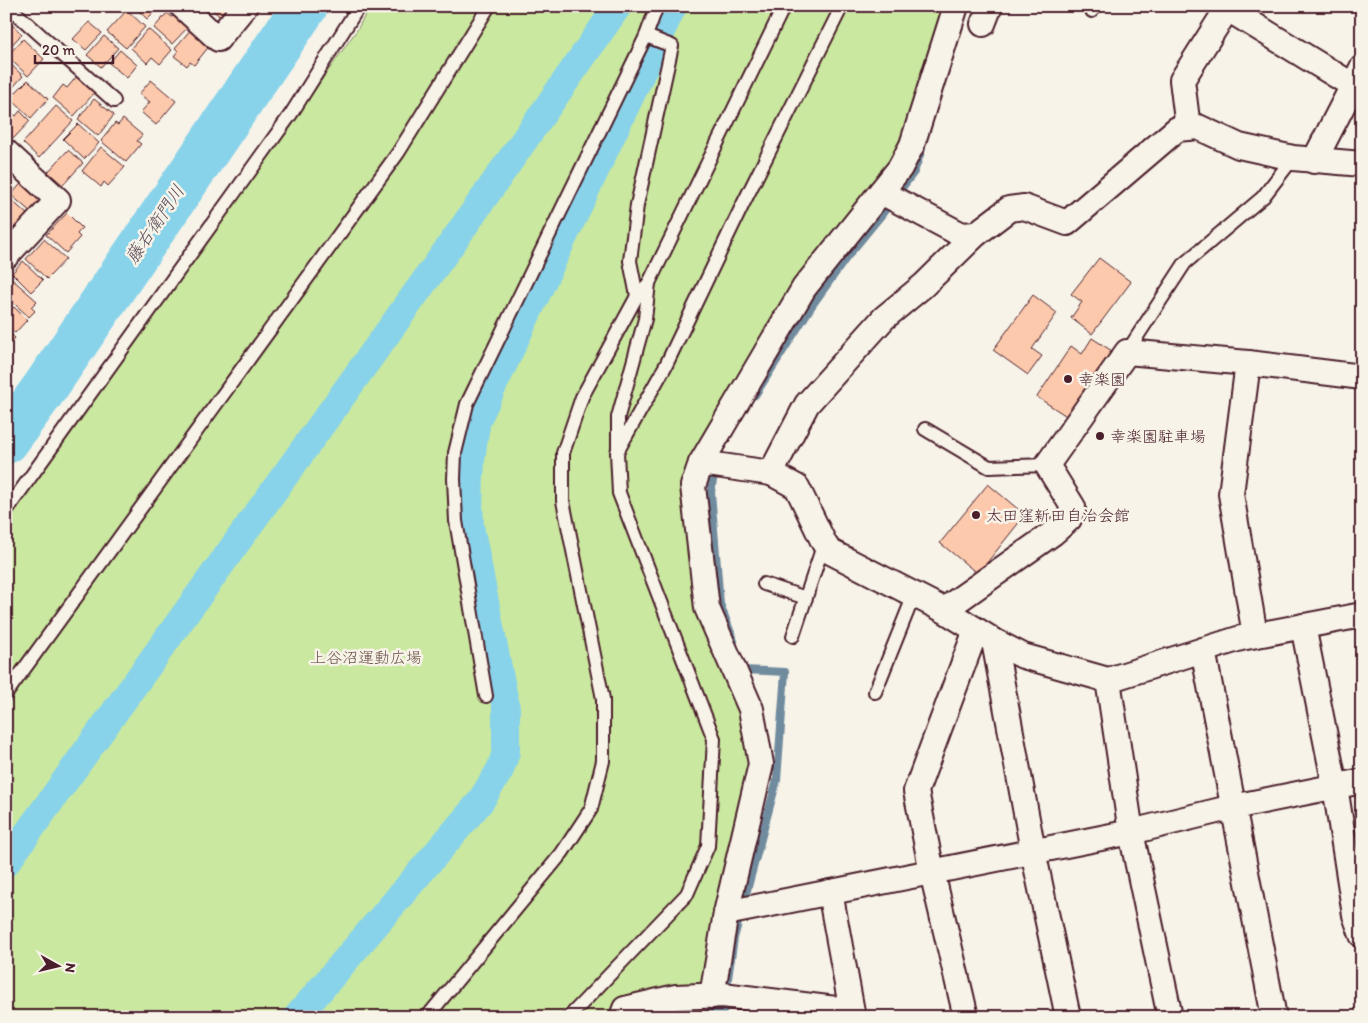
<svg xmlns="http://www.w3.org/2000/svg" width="1368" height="1023" viewBox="0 0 1368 1023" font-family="Itim,'Klee One',sans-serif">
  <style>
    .green { fill: #cae89f; stroke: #8a8465 }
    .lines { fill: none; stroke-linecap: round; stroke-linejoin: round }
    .stream { stroke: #708b9e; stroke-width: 8 }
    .canal { stroke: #89d3ea; stroke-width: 28 }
    .river { stroke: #89d3ea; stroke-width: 46 }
    .building { fill: #fcc9ac; stroke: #4a1f2b }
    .service-casing { stroke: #4a1f2b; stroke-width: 16 }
    .minor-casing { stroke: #4a1f2b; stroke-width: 28 }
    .service { stroke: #f7f3e8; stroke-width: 12 }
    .minor { stroke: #f7f3e8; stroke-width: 24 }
    .poi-dot { fill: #4a1f2b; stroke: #f7f3e8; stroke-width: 2 }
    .labels { text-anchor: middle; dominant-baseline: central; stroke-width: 5; stroke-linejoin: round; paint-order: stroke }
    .poi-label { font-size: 16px; fill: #4a1f2b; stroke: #f7f3e8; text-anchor: start }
    .park-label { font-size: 16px; fill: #6a5148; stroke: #f7f3e8 }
    .water-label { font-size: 18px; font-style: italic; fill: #5a4c5b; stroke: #f7f3e8 }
  </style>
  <rect width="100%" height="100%" fill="#f7f3e8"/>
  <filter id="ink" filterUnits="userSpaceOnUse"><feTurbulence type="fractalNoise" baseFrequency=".02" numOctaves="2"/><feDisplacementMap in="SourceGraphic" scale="10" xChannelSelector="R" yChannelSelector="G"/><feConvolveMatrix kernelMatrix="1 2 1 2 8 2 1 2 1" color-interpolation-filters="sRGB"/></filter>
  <g filter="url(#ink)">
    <path class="green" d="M370,6H960L881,192L693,486L761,764L712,996L622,1017H6V520L211,236L357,30Z"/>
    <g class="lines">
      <g class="stream">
        <path d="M755,395L811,307L847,257L879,218L914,172L922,149"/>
        <path d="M715,468L711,492L720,604L734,641"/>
        <path d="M688,1017L723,1012L734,938L777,780L785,672L744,670L742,663"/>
      </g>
      <g class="canal">
        <path d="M6,863L455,239L618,6"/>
        <path d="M297,1017L480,802L500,770L506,752V708L470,526C468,490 470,456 477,420L673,6"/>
      </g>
      <path class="river" d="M6,441L46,386L305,6"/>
    </g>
    <g class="building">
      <path d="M130,6H160L147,19L135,7L133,9Z"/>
      <path d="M209,6H231L220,17Z"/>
      <path d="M127,10L145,27L126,48L107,32Z"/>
      <path d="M167,13L172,17L176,13L190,25L172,44L154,28Z"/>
      <path d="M6,19L22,34L6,51Z"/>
      <path d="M89,22L102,33L86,50L73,39Z"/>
      <path d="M192,28L211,44L194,65L190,62L187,66L174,56L178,51L175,48Z"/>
      <path d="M148,29L172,50L160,64L152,57L147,63L131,48Z"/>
      <path d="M104,36L118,48L101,67L87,55Z"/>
      <path d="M23,39L44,59L28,76L7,56Z"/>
      <path d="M120,50L137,65L127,78L109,63Z"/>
      <path d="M6,60L23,76L7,94H6Z"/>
      <path d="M78,75L96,91L74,116L53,98L63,85L67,88Z"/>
      <path d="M28,80L48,99L31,118L10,98Z"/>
      <path d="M151,80L176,101L156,125L141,112L150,102L139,94Z"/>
      <path d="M94,99L114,115L98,136L78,119Z"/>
      <path d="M56,106L73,121L39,158L23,143Z"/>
      <path d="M8,109L16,116L20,111L30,121L14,138L6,131V111Z"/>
      <path d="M123,119L142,135L137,141L141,144L126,162L101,141L115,123L118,125Z"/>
      <path d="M78,124L99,143L84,159L63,139Z"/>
      <path d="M101,147L125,167L108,186L104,182L101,187L82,171Z"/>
      <path d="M68,150L83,163L63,185L48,172Z"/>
      <path d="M26,178L47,197L32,213L11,195Z"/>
      <path d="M7,196L29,216L13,233L6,226V197Z"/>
      <path d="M67,213L82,228L77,234L80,237L66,253L46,235Z"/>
      <path d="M44,239L66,259L47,279L26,259Z"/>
      <path d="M1099,258L1131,282L1092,334L1071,318L1082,302L1071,294Z"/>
      <path d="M23,261L43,280L31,292L12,273Z"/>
      <path d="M12,279L37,301L31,307L35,311L29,317L6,296V285Z"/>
      <path d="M1033,295L1057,313L1032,349L1042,356L1028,375L993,350Z"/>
      <path d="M6,306L11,310L14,307L27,320L15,333L6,325Z"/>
      <path d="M6,330L15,338L6,349Z"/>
      <path d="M1092,338L1112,351L1068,417L1037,397L1071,346L1082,354Z"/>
      <path d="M988,484L1025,515L978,574L940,543Z"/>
    </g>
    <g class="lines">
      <g class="service-casing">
        <g id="service">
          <path d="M8,6L114,101"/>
          <path d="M1092,11L1094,6"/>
          <path d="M637,296L630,261L637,205L672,46L646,36"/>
          <path d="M1127,352L1185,263L1263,197L1293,158"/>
          <path d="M925,429L989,467L1047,465"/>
          <path d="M618,449V417L645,319L649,283"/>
          <path d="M6,511L291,114L359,6"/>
          <path d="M764,584L806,598"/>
          <path d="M793,636L824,543"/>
          <path d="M875,692L914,595"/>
          <path d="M6,694L398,153L489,6"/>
          <path d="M486,696L456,521L454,479L455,453L467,404L646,36L657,6"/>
          <path d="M427,1017L562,853L591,809L603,761V699L563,501V453L582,397L637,296L649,283L784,6"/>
          <path d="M569,1017L687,894L708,846L714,739L619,493L617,452L666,365L743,204L842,6"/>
        </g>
      </g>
      <g class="minor-casing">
        <g id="minor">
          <path d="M182,6L218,39L245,6"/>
          <path d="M1223,6L1352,85"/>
          <path d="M983,24L990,6"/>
          <path d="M1188,128L1182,80L1227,9"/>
          <path d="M6,152L58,200L6,256"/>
          <path d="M1314,161L1362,68"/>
          <path d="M881,192L962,235L976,234"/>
          <path d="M1248,363L1231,494L1255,635"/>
          <path d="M701,463L771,473L797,487L824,543L829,551L944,610L994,641L1023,656L1108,680L1241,638L1362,615"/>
          <path d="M771,473L807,404L884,318L924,285L976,234L1009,209L1024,207L1067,223L1177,129L1198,127L1239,146L1293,158L1362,164"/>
          <path d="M944,610L1053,533L1069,519L1073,507L1047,465L1127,352L1248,363L1362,377"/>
          <path d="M1303,626L1335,786L1355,915L1362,935"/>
          <path d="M994,641L1033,851L1068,1017"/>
          <path d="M1203,650L1274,1017"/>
          <path d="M1108,680L1131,832L1170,1017"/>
          <path d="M830,892L853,1017"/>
          <path d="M726,913L1131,832L1233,807L1362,781"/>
          <path d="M712,996L726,913L761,764L751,709L707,608L693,486L701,463L804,288L900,168L912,145L956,6"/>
          <path d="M622,1017L625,1009L676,997L723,995L836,1009L849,1017"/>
          <path d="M966,1017L932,872L916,791L976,630"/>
        </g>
      </g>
      <use href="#service" class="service"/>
      <use href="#minor" class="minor"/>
    </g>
  </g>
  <g class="poi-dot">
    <circle cx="1068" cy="379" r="5"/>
    <circle cx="1100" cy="436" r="5"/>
    <circle cx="976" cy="515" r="5"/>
  </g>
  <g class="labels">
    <g class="poi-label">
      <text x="1078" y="379">幸楽園</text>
      <text x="1110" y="436">幸楽園駐車場</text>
      <text x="986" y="515">太田窪新田自治会館</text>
    </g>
    <g class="park-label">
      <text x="366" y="657">上谷沼運動広場</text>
    </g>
    <g class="water-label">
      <text transform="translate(155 224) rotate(-56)">藤右衛門川</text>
    </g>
  </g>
  <rect width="1368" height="1023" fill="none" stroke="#f7f3e8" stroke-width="25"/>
  <rect x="12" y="12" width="1343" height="998" fill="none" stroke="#4a1f2b" stroke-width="2" filter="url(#ink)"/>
  <g transform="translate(58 966) rotate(98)" stroke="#f7f3e8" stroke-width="4" paint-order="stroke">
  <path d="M0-4L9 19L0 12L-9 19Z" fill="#4a1f2b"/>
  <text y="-8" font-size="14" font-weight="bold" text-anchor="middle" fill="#4a1f2b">N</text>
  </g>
  <path d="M35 55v8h78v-8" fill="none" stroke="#4a1f2b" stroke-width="2.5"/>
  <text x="42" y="55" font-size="15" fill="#4a1f2b" stroke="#f7f3e8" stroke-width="4" paint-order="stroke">20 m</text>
</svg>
